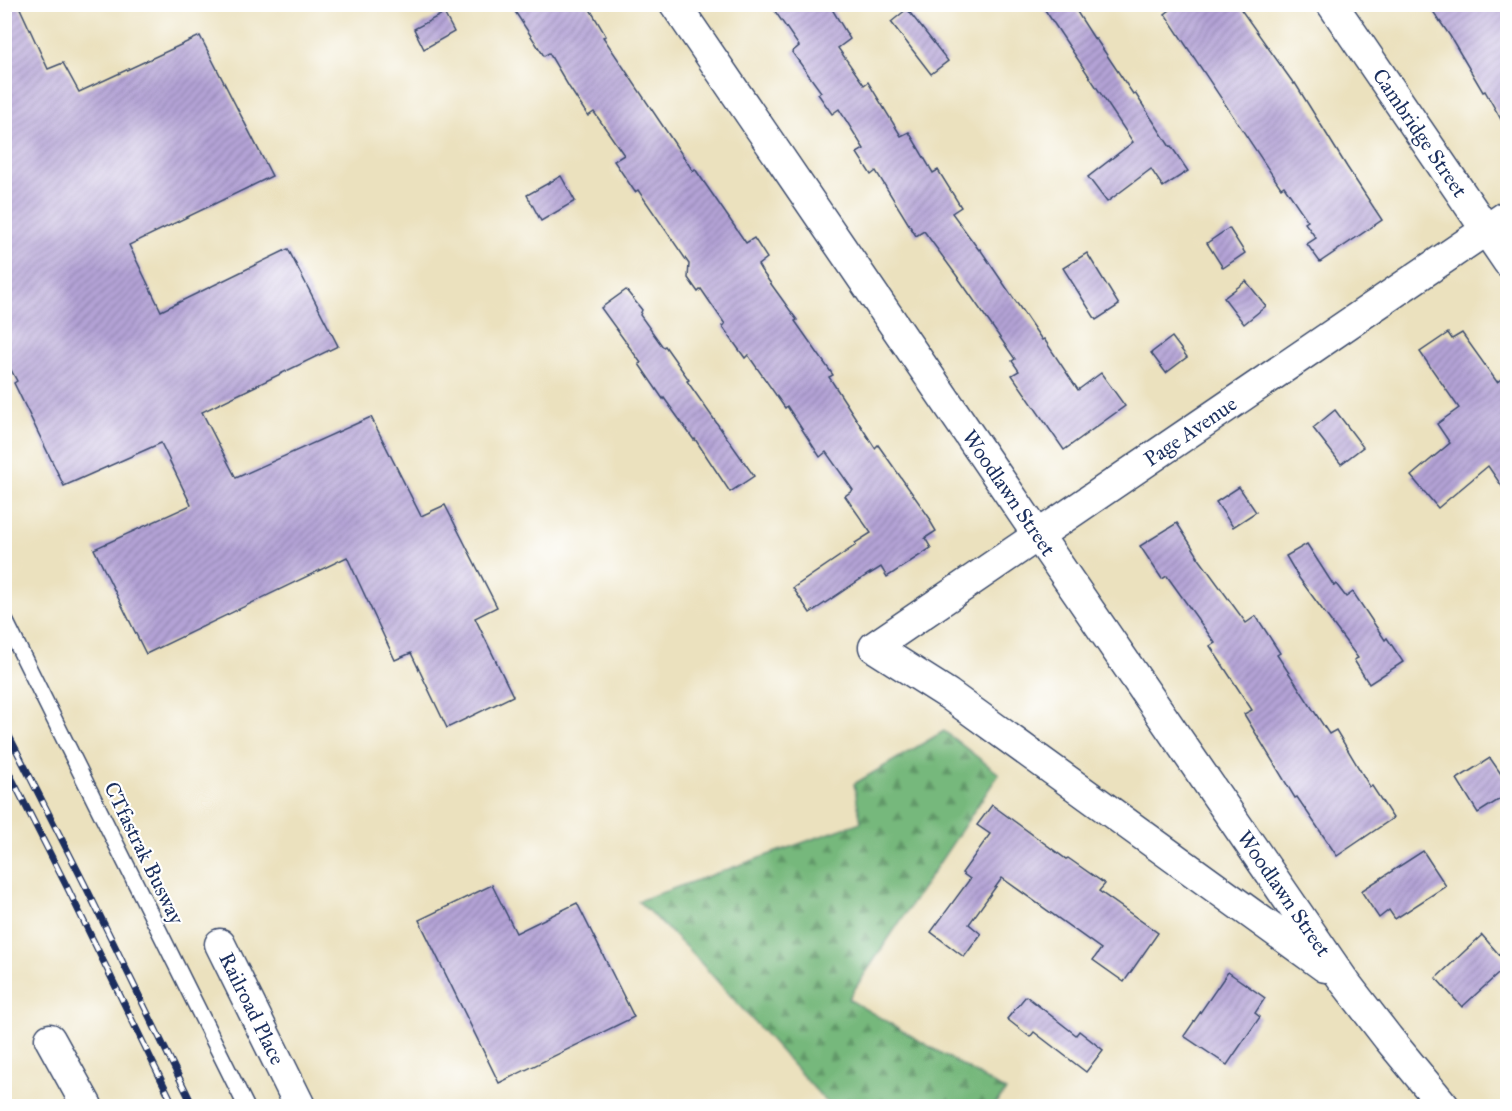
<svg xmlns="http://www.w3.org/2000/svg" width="1512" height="1111" viewBox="0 0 1512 1111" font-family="'IM FELL Great Primer',serif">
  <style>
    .forest { fill: url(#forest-firs); stroke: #48746c; stroke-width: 1.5 }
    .building { fill: url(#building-hatch) }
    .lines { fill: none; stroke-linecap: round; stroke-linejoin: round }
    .lane-casing { stroke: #3a4a6c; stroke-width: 18 }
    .street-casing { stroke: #3a4a6c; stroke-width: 33 }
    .lane { stroke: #fff; stroke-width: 15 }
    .street { stroke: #fff; stroke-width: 30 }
    .rail-casing { stroke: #1b2f5e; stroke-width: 7 }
    .rail { stroke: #fff; stroke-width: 4.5; stroke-dasharray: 14; stroke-linecap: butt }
    .labels { text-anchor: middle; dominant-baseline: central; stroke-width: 4.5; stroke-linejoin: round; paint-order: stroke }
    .street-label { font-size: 21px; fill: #1b2f5e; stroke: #fff }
  </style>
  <defs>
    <pattern id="forest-firs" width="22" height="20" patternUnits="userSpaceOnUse" patternTransform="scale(1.5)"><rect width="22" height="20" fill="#76b87b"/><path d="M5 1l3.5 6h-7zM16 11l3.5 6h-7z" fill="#609668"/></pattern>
    <pattern id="building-hatch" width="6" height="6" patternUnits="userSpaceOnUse" patternTransform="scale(1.5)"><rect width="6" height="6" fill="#b4a3d6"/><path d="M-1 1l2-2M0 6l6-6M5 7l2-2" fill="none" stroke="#9285b1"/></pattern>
  </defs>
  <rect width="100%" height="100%" fill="#fff"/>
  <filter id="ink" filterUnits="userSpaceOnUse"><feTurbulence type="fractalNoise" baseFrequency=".0167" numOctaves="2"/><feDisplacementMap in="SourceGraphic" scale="12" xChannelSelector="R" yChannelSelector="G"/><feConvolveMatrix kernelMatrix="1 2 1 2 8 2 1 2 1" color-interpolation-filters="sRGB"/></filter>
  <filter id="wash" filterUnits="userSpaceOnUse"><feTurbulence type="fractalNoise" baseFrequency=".008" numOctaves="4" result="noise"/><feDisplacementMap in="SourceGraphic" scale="24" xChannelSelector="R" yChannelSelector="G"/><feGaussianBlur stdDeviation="1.35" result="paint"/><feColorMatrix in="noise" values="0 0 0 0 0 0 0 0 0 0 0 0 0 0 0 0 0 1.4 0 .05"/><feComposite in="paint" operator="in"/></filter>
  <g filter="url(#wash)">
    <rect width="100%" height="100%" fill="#ebe1be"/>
    <path class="forest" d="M944,731L999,774L848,999L1006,1091L993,1106H830L691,952L638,901L861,822L854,784Z"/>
    <g id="blocks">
      <g class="building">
        <path d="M4,4H18L48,69L63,63L79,92L200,36L272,176L129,245L161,311L288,249L338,346L202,412L236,478L371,417L421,516L445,505L497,607L475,618L513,696L447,728L411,653L395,660L347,557L146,654L94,549L191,505L161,443L64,486L14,383L17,381L4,357Z"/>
        <path d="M510,4H587L606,36L603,37L693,171L695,169L746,243L754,238L767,258L758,265L761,270L797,320L795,321L833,375L829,377L875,448L878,445L931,520L930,521L936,531L925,538L931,548L887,577L881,567L870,574V573L810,613L793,588L856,545L855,543L871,533L845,496L853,490L826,452L820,457L787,406L785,408L748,355L745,358L722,326L725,324L701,289L698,292L688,278L689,264L638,190L635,192L614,161L624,155L594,112L588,116L569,87L549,53L544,56Z"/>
        <path d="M770,4H829L850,39L838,48L864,85L868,82L901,136L909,132L933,173L938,170L961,207L952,213L979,250L980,249L1042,340L1044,339L1078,390L1101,373L1125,406L1064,450L1012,375L1019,371L1012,361L1015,359L959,279L924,231L916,236L876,171L871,175L857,153L864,149L839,109L832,114L818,94L821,92L792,52L799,46Z"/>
        <path d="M1041,4H1072L1095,40L1096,39L1133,94L1135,93L1170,147L1171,146L1188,171L1163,187L1151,169L1107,202L1088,177L1133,142Z"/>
        <path d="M1178,4H1237L1294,84L1295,83L1347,167L1382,220L1320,262L1307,244L1316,238L1305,223L1308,221L1284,186L1281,188L1165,14Z"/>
        <path d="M1428,4H1508V132L1485,91L1483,92L1450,36Z"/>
        <path d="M907,9L948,61L931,74L891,22Z"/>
        <path d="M444,13L454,32L424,49L414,29Z"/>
        <path d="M561,176L575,201L541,221L527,195Z"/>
        <path d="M1229,228L1245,253L1223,268L1207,243Z"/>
        <path d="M1087,253L1119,305L1096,320L1063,268Z"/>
        <path d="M1246,281L1266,306L1244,324L1224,298Z"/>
        <path d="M626,290L642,310L640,315L663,347L665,346L689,380L687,381L754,476L730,492L695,439L694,440L664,398L663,399L639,364L641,363L601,308Z"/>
        <path d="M1448,333L1452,339L1462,333L1497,382L1508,375V495L1488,466L1438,508L1411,476L1450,443L1437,424L1459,408L1420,352Z"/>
        <path d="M1172,337L1187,357L1166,373L1151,353Z"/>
        <path d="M1335,410L1363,447L1341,464L1313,428Z"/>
        <path d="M1239,487L1256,512L1233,527L1216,502Z"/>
        <path d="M1177,523L1198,556H1197L1246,623L1256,616L1280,653L1277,655L1329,734L1336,730L1370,787L1372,786L1393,818L1337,856L1297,797L1295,798L1244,714L1252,710L1210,646L1215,643L1167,576L1162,579L1140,546Z"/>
        <path d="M1307,544L1334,586L1336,584L1346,597L1353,592L1385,640L1387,638L1403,662L1369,684L1354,660L1358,658L1299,578L1286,556Z"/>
        <path d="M1490,758L1508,784V794L1478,813L1457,779Z"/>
        <path d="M992,805L1066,859L1068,858L1105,884L1099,891L1158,933L1124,982L1093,960L1101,949L1002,878L969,924L981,934L964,957L931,932L970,879L962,873L990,834L977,825Z"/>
        <path d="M1423,851L1446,886L1395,919L1389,910L1379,918L1361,891Z"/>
        <path d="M492,885L516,933L577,903L634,1017L499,1083L419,920Z"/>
        <path d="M1482,935L1508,965L1462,1007L1436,978Z"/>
        <path d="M1228,972L1265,998L1255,1013L1260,1017L1227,1065L1184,1036Z"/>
        <path d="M1026,996L1076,1035L1079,1031L1103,1050L1086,1072L1034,1032L1030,1037L1007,1019Z"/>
      </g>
    </g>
  </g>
  <g filter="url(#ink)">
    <use href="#blocks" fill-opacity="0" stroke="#3a4a6c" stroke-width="1.5"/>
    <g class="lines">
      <g class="lane-casing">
        <path id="lane" d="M4,618L246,1106"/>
      </g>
      <g class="street-casing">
        <g id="street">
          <path id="s1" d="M675,4L1026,518L1344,981L1388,1038L1444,1106"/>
          <path id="s2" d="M1332,4L1508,262"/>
          <path id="s3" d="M220,944L300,1106"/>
          <path id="s4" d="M1325,967L948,694L874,647L1508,215"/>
          <path d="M50,1039L87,1106"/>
        </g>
      </g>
      <use href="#lane" class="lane"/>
      <use href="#street" class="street"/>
      <g class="rail-casing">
        <g id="rail">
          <path d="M4,726L84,883L193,1106"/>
          <path d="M4,763L69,891L174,1106"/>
        </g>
      </g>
      <use href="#rail" class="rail"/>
    </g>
  </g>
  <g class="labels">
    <g class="street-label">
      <text stroke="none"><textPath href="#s2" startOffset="156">Cambridge Street</textPath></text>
      <text stroke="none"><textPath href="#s4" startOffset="936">Page Avenue</textPath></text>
      <text stroke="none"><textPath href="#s1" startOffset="592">Woodlawn Street</textPath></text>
      <text transform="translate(144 853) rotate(64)">CTfastrak Busway</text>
      <text stroke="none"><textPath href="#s1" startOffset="1078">Woodlawn Street</textPath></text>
      <text stroke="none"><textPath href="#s3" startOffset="72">Railroad Place</textPath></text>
    </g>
  </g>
  <rect width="1512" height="1111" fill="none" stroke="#fff" stroke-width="24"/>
</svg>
